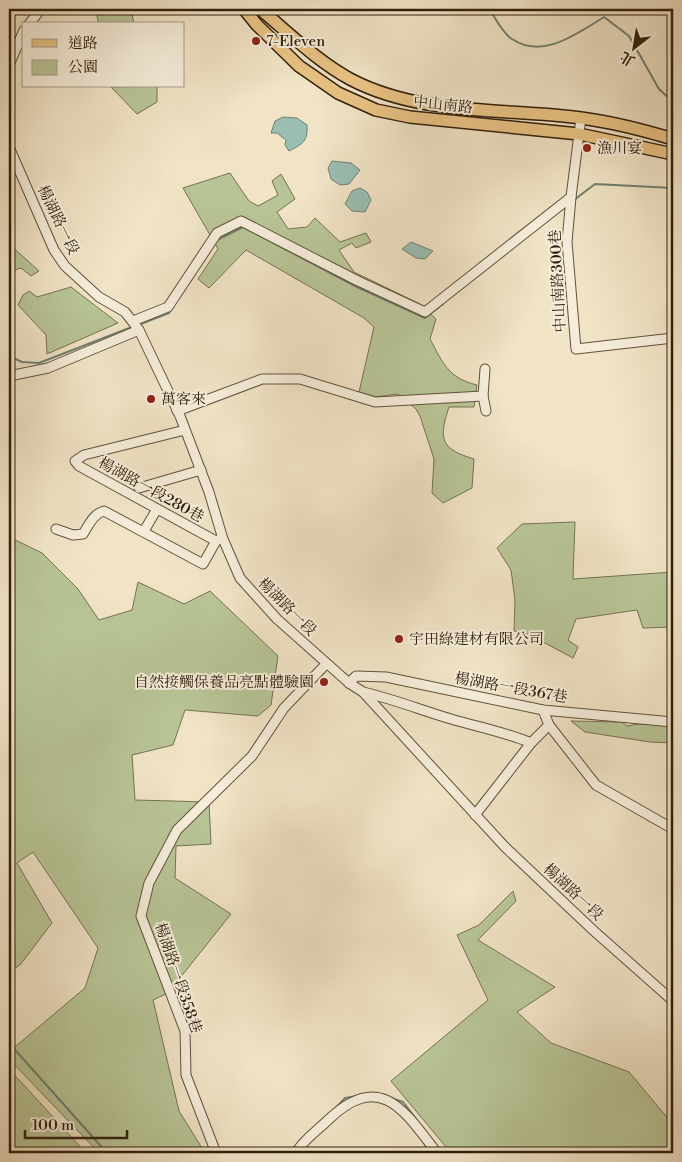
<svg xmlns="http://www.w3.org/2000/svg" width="682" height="1162" viewBox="0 0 682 1162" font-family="'Libre Bodoni','Noto Serif TC',serif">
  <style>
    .green { fill: #b8c496; stroke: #757251 }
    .water { fill: #9abeb3; stroke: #707f70 }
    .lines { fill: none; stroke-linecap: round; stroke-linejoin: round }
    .stream { stroke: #707f70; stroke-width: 2 }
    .minor-casing { stroke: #62513a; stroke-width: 11 }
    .major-casing { stroke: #32200c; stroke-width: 14 }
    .minor { stroke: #f5edda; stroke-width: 9 }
    .major { stroke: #e8c283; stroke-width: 11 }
    .poi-dot { fill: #8f2418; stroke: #f5edda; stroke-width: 2 }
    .labels { text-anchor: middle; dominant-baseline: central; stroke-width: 4; stroke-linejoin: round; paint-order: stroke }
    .poi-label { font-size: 15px; fill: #32200c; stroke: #f5edda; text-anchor: start }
    .street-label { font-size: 15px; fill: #32200c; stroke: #f5edda }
  </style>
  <rect width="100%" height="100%" fill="#f0e3c6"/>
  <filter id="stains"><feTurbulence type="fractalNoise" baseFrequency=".004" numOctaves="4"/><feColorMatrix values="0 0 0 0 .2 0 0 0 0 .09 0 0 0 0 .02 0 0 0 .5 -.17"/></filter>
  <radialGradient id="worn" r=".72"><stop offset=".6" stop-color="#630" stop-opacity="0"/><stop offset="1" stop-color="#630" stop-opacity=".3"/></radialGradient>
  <g class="green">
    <path d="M95,9H131L134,24H99Z"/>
    <path d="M157,86V102L137,114L111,87Z"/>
    <path d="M230,173L249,201L258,206L278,195L272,181L281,174L295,199L277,212L288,229L307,227L315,218L340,242L366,233L371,242L356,248L352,243L339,250L354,272L420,304L436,319L430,339C443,363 448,378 477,385L474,407H449C438,440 441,449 474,459L472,488L443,503L432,493L434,459L420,416L416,409L398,394L375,397L359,392L374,327L364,318L246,250L209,288L198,279L218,249L183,188Z"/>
    <path d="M9,244L39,271L31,276L21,268L9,272Z"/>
    <path d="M71,287L118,323L47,354L46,335L18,305L23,295L29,291L37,297Z"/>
    <path d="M575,522L573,579L673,572V627L643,628L637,610L576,619L568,640L578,647L573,658L528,634L514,631L515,600L511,570L497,548L522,524Z"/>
    <path d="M9,537L42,553L78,589L99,620L132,610L138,582L184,604L210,591L278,656L271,705L258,716L185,710L173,745L132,755L135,800L209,802L211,844L176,846L175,878L231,914L168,993L153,1000L179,1111L205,1153H99L9,1059V1052L85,988L98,948L33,852L17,863L52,923L20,965L9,972Z"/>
    <path d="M571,721L622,722L627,726L638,724L673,725V743L650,742L585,732Z"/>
    <path d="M513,891L516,901L478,940L555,987L517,1012L551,1043L629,1072L670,1121L673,1095V1153H451L391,1081L488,1000L457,935L479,925Z"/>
    <path d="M9,1069L86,1153H9Z"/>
  </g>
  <g class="water">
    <path d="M283,117L297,118L307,125C308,141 303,144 289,151L285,145L286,140L277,133H271L275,121Z"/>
    <path d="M332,161L351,163L360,170L349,184L340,185L331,179L328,168Z"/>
    <path d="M360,188L367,192L371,200L365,212L352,211L345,204L352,191Z"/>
    <path d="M411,242L433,251L425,259L416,258L402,249Z"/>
  </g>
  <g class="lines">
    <g class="stream">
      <path d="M489,9C495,17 503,34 512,39C543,60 578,33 604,17L629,36L659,89L673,102"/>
      <path d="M574,200L595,184L673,188"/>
      <path d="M217,240L243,227L355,286L425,318L443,304"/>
      <path d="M138,325L169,313L172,308"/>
      <path d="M9,356L22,362L39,363L132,327"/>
      <path d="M9,1043L107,1153"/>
      <path d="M391,1098L403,1102L417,1120"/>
      <path d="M331,1113L345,1098L357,1096"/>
      <path d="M290,1153L295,1147"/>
    </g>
    <g class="minor-casing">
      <g id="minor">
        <path d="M29,24L41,9"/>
        <path d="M9,65L24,30"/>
        <path d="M9,147L54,250L65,266L99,297L125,312L139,330L180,416L209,492L223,539L240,578L277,619L349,683L363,692L505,847L594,931L673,1001"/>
        <path d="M571,197L567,242L576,349L673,338"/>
        <path d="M133,321L168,307L217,233L241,221L358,281L425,312L571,197L581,118"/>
        <path d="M485,369L483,396L486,411"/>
        <path d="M9,376L48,368L139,330"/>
        <path d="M177,411L262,379H300L375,402L483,396"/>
        <path d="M185,430L84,455L75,461L79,466L216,541"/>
        <path d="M139,488L201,470"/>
        <path d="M56,529L73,535L83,534C89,525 93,514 104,511L203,564L216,541L220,539"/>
        <path d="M144,531L157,509"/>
        <path d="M349,683L356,676L386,677L543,710L673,722"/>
        <path d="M363,692C393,699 421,710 451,719C478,727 505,732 531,743"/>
        <path d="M543,710L549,725L596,785L673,829"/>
        <path d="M475,815L531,743L549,725"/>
        <path d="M216,1153L186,1075L185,1031L141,916L149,883L177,830L252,756L284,708L326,664"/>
        <path d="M296,1153C302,1141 318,1130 328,1120C380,1070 404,1110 437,1153"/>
      </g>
    </g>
    <g class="major-casing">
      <g id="major">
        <path d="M244,9L257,25L299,66L338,93L376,110L410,117L579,134L673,154"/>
        <path d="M260,9C289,33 317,61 350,79C420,116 504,108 581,118C612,122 643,130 673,139"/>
      </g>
    </g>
    <use href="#minor" class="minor"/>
    <use href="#major" class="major"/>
  </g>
  <g class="poi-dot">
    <circle cx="256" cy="41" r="5"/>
    <circle cx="587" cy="148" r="5"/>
    <circle cx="151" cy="399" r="5"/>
    <circle cx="399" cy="639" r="5"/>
    <circle cx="324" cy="682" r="5"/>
  </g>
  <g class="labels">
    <g class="poi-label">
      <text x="266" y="41">7-Eleven</text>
      <text x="597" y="148">漁川宴</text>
      <text x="161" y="399">萬客來</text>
      <text x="409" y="639">宇田綠建材有限公司</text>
      <text x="314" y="682" text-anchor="end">自然接觸保養品亮點體驗園</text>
    </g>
    <g class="street-label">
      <text transform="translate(443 105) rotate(6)">中山南路</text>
      <text transform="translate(58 220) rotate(64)">楊湖路一段</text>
      <text transform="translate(558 281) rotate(-93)">中山南路300巷</text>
      <text transform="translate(151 490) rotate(29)">楊湖路一段280巷</text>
      <text transform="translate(287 607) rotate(45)">楊湖路一段</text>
      <text transform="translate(511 688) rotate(10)">楊湖路一段367巷</text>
      <text transform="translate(573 892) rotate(43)">楊湖路一段</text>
      <text transform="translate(178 978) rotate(71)">楊湖路一段358巷</text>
    </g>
  </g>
  <rect width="682" height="1162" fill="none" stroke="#f0e3c6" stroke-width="30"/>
  <rect x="10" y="10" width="662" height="1142" fill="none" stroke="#32200c" stroke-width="2.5"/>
  <rect x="15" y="15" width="652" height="1132" fill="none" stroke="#32200c"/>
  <rect x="22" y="22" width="162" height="65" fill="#f5edda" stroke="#a79b88"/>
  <rect x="32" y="39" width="25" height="8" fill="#e8c283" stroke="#a79b88"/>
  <text x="68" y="48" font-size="15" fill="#32200c">道路</text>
  <rect x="32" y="60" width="25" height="15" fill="#b8c496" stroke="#a79b88"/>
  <text x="68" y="72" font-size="15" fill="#32200c">公園</text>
  <g transform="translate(634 48) rotate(211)" stroke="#f5edda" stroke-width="4" paint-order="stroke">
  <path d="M0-4L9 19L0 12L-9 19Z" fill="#32200c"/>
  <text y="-8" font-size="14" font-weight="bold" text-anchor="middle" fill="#32200c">北</text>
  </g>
  <path d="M25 1130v8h102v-8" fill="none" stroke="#32200c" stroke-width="2.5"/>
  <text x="32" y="1130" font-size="15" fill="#32200c" stroke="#f5edda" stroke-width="4" paint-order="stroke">100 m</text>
  <rect width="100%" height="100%" filter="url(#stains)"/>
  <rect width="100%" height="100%" fill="url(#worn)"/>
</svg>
